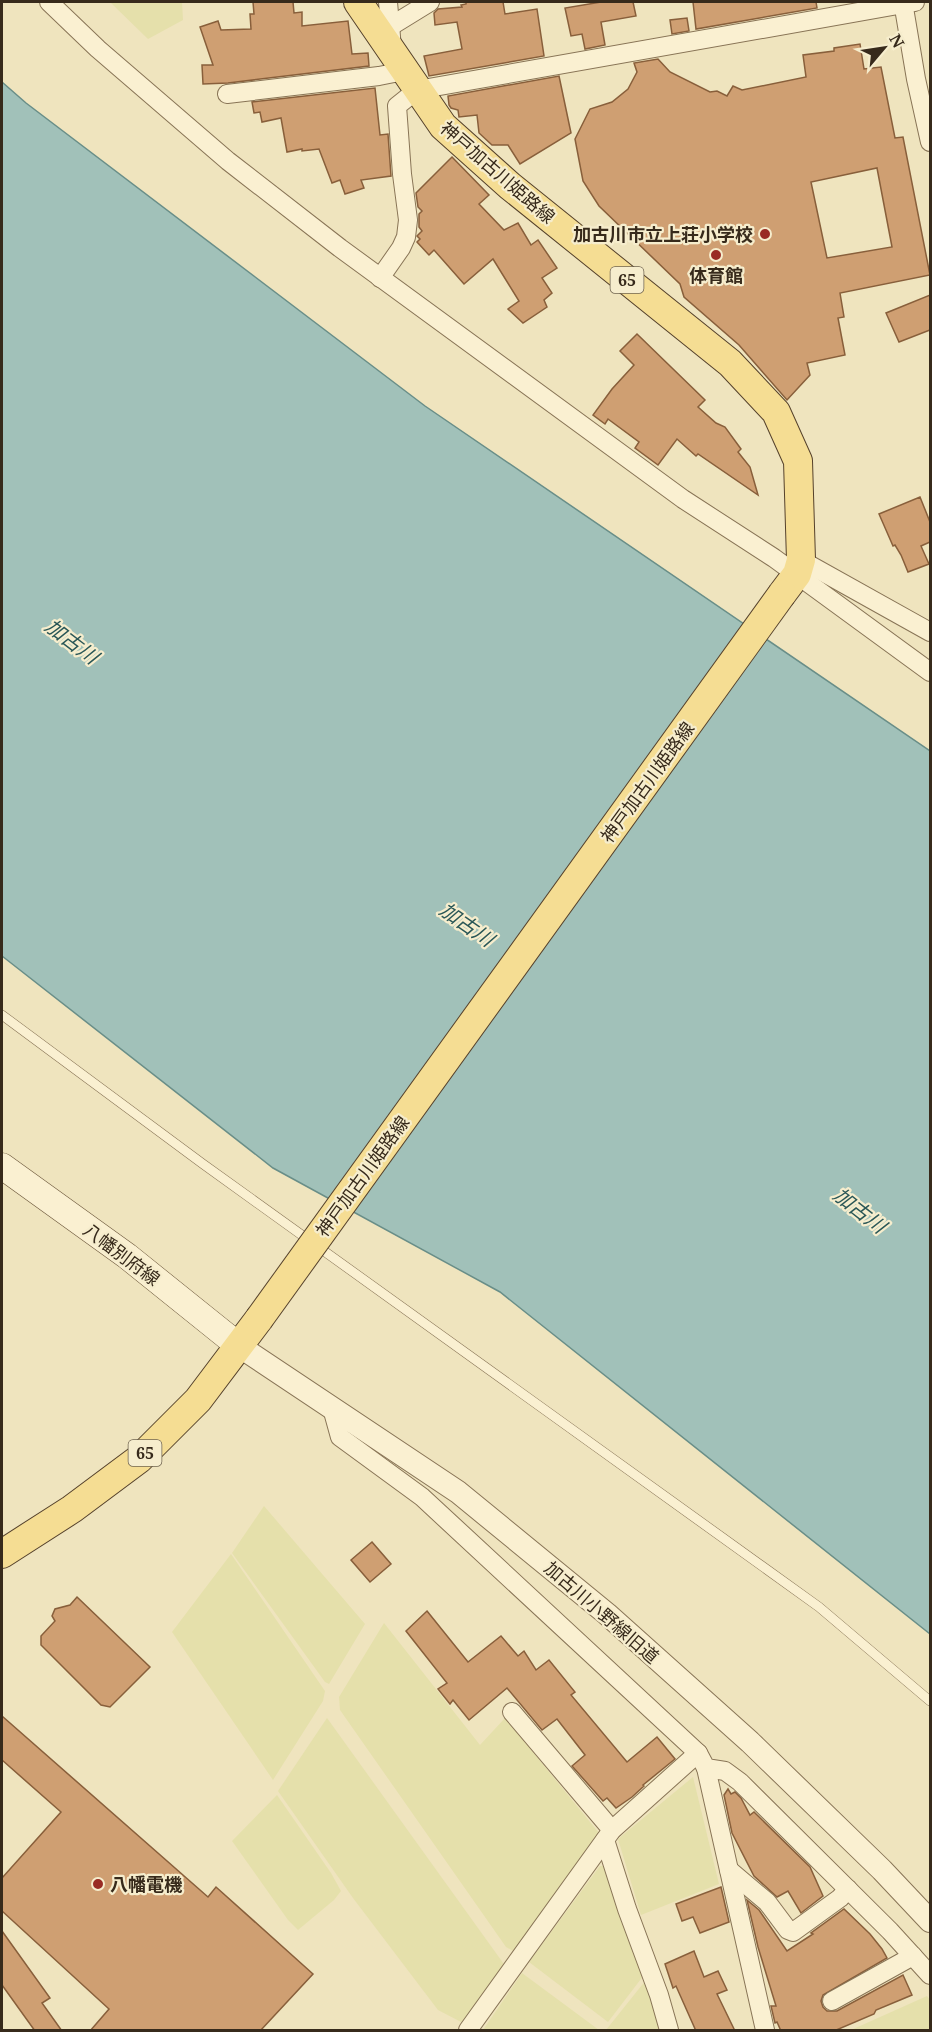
<svg xmlns="http://www.w3.org/2000/svg" width="932" height="2032" viewBox="0 0 932 2032" font-family="'Noto Serif','Noto Sans JP',serif">
  <style>
    .farmland { fill: #e5e0ab }
    .water { fill: #a1c1b9; stroke: #698e88; stroke-width: 1.5 }
    .building { fill: #cf9f72; stroke: #885f3b; stroke-width: 1.5; fill-rule: evenodd }
    .lines { fill: none; stroke-linecap: round; stroke-linejoin: round }
    .service-casing { stroke: #887456; stroke-width: 10 }
    .minor-casing { stroke: #887456; stroke-width: 20 }
    .tertiary-casing { stroke: #887456; stroke-width: 24 }
    .secondary-casing { stroke: #6a5539; stroke-width: 27 }
    .primary-casing { stroke: #55412b; stroke-width: 30 }
    .service { stroke: #faf0d1; stroke-width: 9 }
    .minor { stroke: #faf0d1; stroke-width: 18 }
    .tertiary { stroke: #faf0d1; stroke-width: 22 }
    .secondary { stroke: #faf0d1; stroke-width: 26 }
    .primary { stroke: #f5dd93; stroke-width: 28 }
    .primary-bridge-casing { stroke: #55412b; stroke-width: 30; stroke-linecap: butt }
    .primary-bridge { stroke: #f5dd93; stroke-width: 28 }
    .poi-dot { fill: #992b24; stroke: #f6edcd; stroke-width: 2 }
    .labels { text-anchor: middle; dominant-baseline: central; stroke-width: 4.5; stroke-linejoin: round; paint-order: stroke }
    .shield { fill: #f6edcd; stroke: #706450; stroke-width: 1.5 }
    .shield-label { font-size: 16px; font-weight: bold; fill: #372a1b }
    .street-label { font-size: 18px; fill: #372a1b; stroke: #f6edcd }
    .poi-label { font-size: 18px; font-weight: bold; fill: #372a1b; stroke: #f6edcd; text-anchor: end }
    .water-label { font-size: 20px; font-style: italic; fill: #2a5757; stroke: #f6edcd }
  </style>
  <rect width="100%" height="100%" fill="#efe4be"/>
  <g class="farmland">
    <path d="M110,2H182L183,20L148,39Z"/>
    <path d="M264,1506L365,1624L329,1684L325,1682L232,1553Z"/>
    <path d="M231,1554L325,1691L323,1701L273,1780L172,1632Z"/>
    <path d="M384,1623L480,1745L505,1718L599,1833L515,1952L506,1947L340,1710L339,1697Z"/>
    <path d="M327,1718L506,1967L463,2023L438,2010L353,1898L278,1791Z"/>
    <path d="M693,1777L719,1884L641,1915L618,1839Z"/>
    <path d="M277,1795L331,1873L341,1891L334,1900L298,1930L288,1920L232,1841Z"/>
    <path d="M600,1866H605L644,1975L608,2022L529,1962Z"/>
    <path d="M522,1973L599,2030H483Z"/>
    <path d="M646,1980L662,2030H606Z"/>
    <path d="M927,1996L930,2000V2030H851Z"/>
  </g>
  <path class="water" d="M2,82L26,103L425,406L930,751V1634L500,1292L273,1168L2,956Z"/>
  <g class="building">
    <path d="M253,2H293L294,13L302,12V26L348,21L352,54L368,53L369,66L228,83L203,84L202,65H213L200,27L218,21L221,30L251,29L250,14H254Z"/>
    <path d="M466,2H503L505,14L537,9L544,56L429,76L424,56L462,49L457,22L435,25L434,13L438,9L462,7L461,5L466,4Z"/>
    <path d="M601,2H633L636,16L601,22L605,45L585,49L582,34L571,36L565,8Z"/>
    <path d="M693,2H816L817,8L696,29Z"/>
    <path d="M687,18L689,31L672,34L670,20Z"/>
    <path d="M860,44L864,69L881,67L895,138L903,137L930,275L840,293L844,317L838,318L845,355L807,363L810,375L787,400L739,345L684,297L680,284L599,206L583,181L575,139L590,109L612,102L628,89L637,72L634,63L658,59L670,72L710,92L717,91L727,96L733,86L742,90L806,77L803,55L834,51V48ZM877,168L892,247L827,258L811,182Z"/>
    <path d="M559,76L571,133L520,164L508,145H492L479,133L477,115L459,117L458,110L451,108L449,105L448,96Z"/>
    <path d="M375,88L380,135L388,134L391,176L361,180L364,188L345,194L340,180L332,183L319,149L302,151V149L287,152L281,118L262,122L260,112L254,113L252,102Z"/>
    <path d="M452,157L489,195L479,204L504,230L518,223L531,245L538,240L557,268L542,278L552,293L544,300L547,307L523,323L508,309L519,301L493,259L464,284L434,250L429,255L417,242L420,239L417,236L422,231L419,227V214L422,211L418,207L416,193Z"/>
    <path d="M930,295V330L899,342L886,313Z"/>
    <path d="M637,334L705,400L698,407L716,423L725,427L741,449L738,452L750,467L758,495L698,454L696,456L677,439L658,465L635,448L639,442L608,419L605,424L593,415L612,389L634,365L620,351Z"/>
    <path d="M920,497L930,522V542L921,546L929,564L908,572L901,555L895,545L893,546L879,514Z"/>
    <path d="M372,1542L391,1564L370,1582L351,1560Z"/>
    <path d="M77,1597L150,1667L110,1707L101,1705L41,1645V1636L55,1621L52,1616L55,1609L70,1605Z"/>
    <path d="M427,1611L468,1662L501,1636L518,1656L524,1651L536,1670L549,1660L575,1692L571,1695L627,1762L657,1737L675,1759L643,1785L644,1786L632,1797L616,1808L607,1798L603,1801L572,1766L585,1755L557,1719L542,1730L507,1688L469,1720L453,1700L450,1704L438,1689L447,1683L406,1631Z"/>
    <path d="M2,1716L208,1897L216,1887L313,1974L260,2031H90L109,2009L2,1911V1878L61,1812L2,1760Z"/>
    <path d="M728,1789L731,1794L735,1792L741,1798L750,1815L754,1812L810,1867L823,1896L801,1913L788,1891L777,1897L754,1876L732,1833L724,1795Z"/>
    <path d="M721,1887L729,1922L700,1933L693,1917L682,1921L676,1904Z"/>
    <path d="M747,1900L759,1910L787,1951L813,1934L811,1933L844,1909L870,1934L882,1949L887,1958L823,1995L821,2001L823,2007L827,2011H837L903,1975L912,1995L876,2010L874,2014L834,2031H781L777,2022L775,2023L771,2006H776L758,1947Z"/>
    <path d="M2,1931L50,1998L42,2003L62,2031H35L2,1985Z"/>
    <path d="M694,1951L704,1977L718,1971L727,1990L717,1994L735,2031H696L676,1986L673,1988L665,1964Z"/>
  </g>
  <g class="lines">
    <g class="service-casing">
      <path id="service" d="M2,1015L203,1164L819,1607L930,1701"/>
    </g>
    <g class="minor-casing">
      <g id="minor">
        <path d="M49,2L98,49L228,161L340,248L683,499L774,558L930,672"/>
        <path d="M388,2L392,48"/>
        <path d="M903,2L916,79L930,142"/>
        <path d="M391,26L430,2"/>
        <path d="M227,94L379,76L404,71"/>
        <path d="M380,278L401,248L406,237L408,220L402,174L397,106L417,90L915,2"/>
        <path d="M801,560L930,632"/>
        <path d="M332,1408L340,1437L422,1497L698,1753L706,1768L725,1771L740,1782L890,1931L930,1975"/>
        <path d="M512,1712L612,1830"/>
        <path d="M706,1768L765,2030"/>
        <path d="M605,1840L627,1909L659,1995L669,2030"/>
        <path d="M729,1870L767,1902L788,1930L793,1932L840,1898L848,1889"/>
        <path d="M832,2001L913,1956"/>
        <path d="M468,2030L612,1830L698,1753"/>
      </g>
    </g>
    <g class="tertiary-casing">
      <path id="tertiary" d="M239,1346L458,1492L607,1614L750,1742L882,1870L930,1921"/>
    </g>
    <g class="secondary-casing">
      <path id="secondary" d="M2,1166L127,1256L239,1346"/>
    </g>
    <g class="primary-casing">
      <g id="primary">
        <path d="M358,2L443,126L510,186L730,363L776,412L798,461L801,560L797,574L782,594"/>
        <path d="M2,1554L72,1509L139,1459L198,1400L259,1319"/>
      </g>
    </g>
    <use href="#service" class="service"/>
    <use href="#minor" class="minor"/>
    <use href="#tertiary" class="tertiary"/>
    <use href="#secondary" class="secondary"/>
    <use href="#primary" class="primary"/>
    <g class="primary-bridge-casing">
      <path id="primary-bridge" d="M259,1319L782,594"/>
    </g>
    <use href="#primary-bridge" class="primary-bridge"/>
  </g>
  <g class="poi-dot">
    <circle cx="765" cy="234" r="6"/>
    <circle cx="716" cy="255" r="6"/>
    <circle cx="98" cy="1884" r="6"/>
  </g>
  <g class="labels">
    <g class="shield">
      <rect x="610.5" y="267" width="33" height="26" rx="4.5"/>
      <rect x="128.5" y="1440" width="33" height="26" rx="4.5"/>
    </g>
    <g class="shield-label">
      <text x="627" y="280">65</text>
      <text x="145" y="1453">65</text>
    </g>
    <g class="street-label">
      <text transform="translate(498 172) rotate(41)">神戸加古川姫路線</text>
      <text transform="translate(647 782) rotate(-54)">神戸加古川姫路線</text>
      <text transform="translate(362 1176) rotate(-54)">神戸加古川姫路線</text>
      <text transform="translate(122 1254) rotate(37)">八幡別府線</text>
      <text transform="translate(602 1612) rotate(41)">加古川小野線旧道</text>
    </g>
    <g class="poi-label">
      <text x="753" y="234">加古川市立上荘小学校</text>
      <text x="716" y="275" text-anchor="middle">体育館</text>
      <text x="110" y="1884" text-anchor="start">八幡電機</text>
    </g>
    <g class="water-label">
      <text transform="translate(72 641) rotate(37)">加古川</text>
      <text transform="translate(467 924) rotate(35)">加古川</text>
      <text transform="translate(860 1210) rotate(38)">加古川</text>
    </g>
  </g>
  <rect width="932" height="2032" fill="none" stroke="#372a1b" stroke-width="6"/>
  <g transform="translate(884 48) rotate(61)" stroke="#f6edcd" stroke-width="4.5" paint-order="stroke">
  <path d="M0-4.5L10 22L0 15L-10 22Z" fill="#372a1b"/>
  <text y="-9" font-size="16" font-weight="bold" text-anchor="middle" fill="#372a1b">N</text>
  </g>
</svg>
